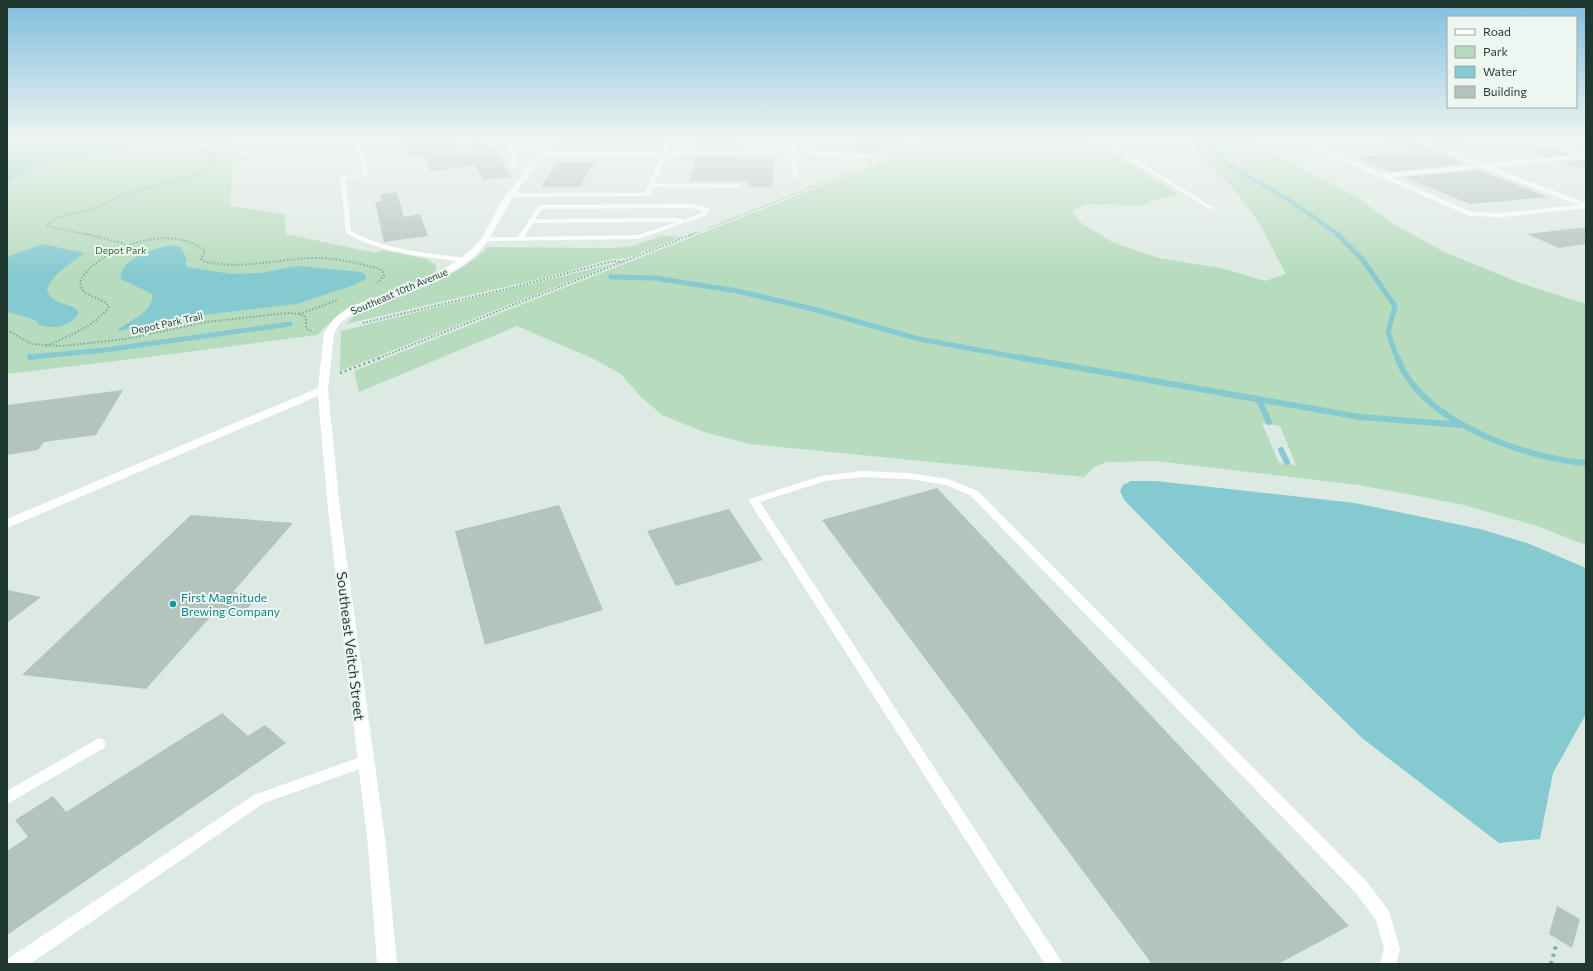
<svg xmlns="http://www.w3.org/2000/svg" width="1593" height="971" viewBox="0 0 1593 971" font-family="Commissioner,sans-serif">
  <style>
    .green { fill: #b6dbbd; fill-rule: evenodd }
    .water { fill: #84cad0 }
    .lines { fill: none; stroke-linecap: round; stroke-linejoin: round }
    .stream-far2 { stroke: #84cad0; stroke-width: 4 }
    .stream-far1 { stroke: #84cad0; stroke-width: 5 }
    .stream { stroke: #84cad0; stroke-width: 6 }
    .building { fill: #b3c4bc }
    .path-far3 { stroke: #7dad9b; stroke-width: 1.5; stroke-dasharray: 1 1.5; stroke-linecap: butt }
    .path-far2 { stroke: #7dad9b; stroke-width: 2; stroke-dasharray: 1.5 2; stroke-linecap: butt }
    .path-far1 { stroke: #7dad9b; stroke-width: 2.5; stroke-dasharray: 2 3; stroke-linecap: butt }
    .path { stroke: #7dad9b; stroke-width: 4; stroke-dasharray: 3 4.5; stroke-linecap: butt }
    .lane { fill: #fff; fill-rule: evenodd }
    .street { fill: #fff; fill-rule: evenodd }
    .culture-dot { fill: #0f9aa8; stroke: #eef6f1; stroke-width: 1.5 }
    .labels { text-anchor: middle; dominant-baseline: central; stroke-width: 4; stroke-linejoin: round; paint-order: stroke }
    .far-park-label { font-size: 10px; fill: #296f3f; stroke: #eef6f1 }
    .far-street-label { font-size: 10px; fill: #1f3930; stroke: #eef6f1 }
    .culture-label { font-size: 12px; fill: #0d838f; stroke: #eef6f1; text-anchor: start }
    .near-street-label { font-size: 14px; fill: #1f3930; stroke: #eef6f1 }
  </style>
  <rect width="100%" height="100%" fill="#dde9e3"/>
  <g class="green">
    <path d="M7,139H235L230,206L284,214L286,234L376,253L382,250L427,259L436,265V270L431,275L422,280L350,307L341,312L317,335L156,356L7,374Z"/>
    <path d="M560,139H663L659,149L654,151L554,150Z"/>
    <path d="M940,139H1038L1091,143L1130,164L1178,194C1166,198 1154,197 1144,205L1088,204L1072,210L1080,222L1112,242L1158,258L1221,268L1265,281L1286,274L1259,223L1232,186L1210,167L1191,139H1254L1267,151L1355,196L1392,223L1444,252L1520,283L1586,304V545L1537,526L1460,504L1359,485L1156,461L1107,462L1094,467L1084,477L750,444L704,432L662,415L641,397L621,374L594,359L517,326L359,392L354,371ZM1262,423L1280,426L1296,465L1279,463Z"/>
    <path d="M661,236L682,237L627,258L611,259L543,278L346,324L355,315L365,309C408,292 455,280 488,247L615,248L633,246Z"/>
    <path d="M613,264L340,371L341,331Z"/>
  </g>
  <g class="water">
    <path d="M18,139H138L130,144L131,147C118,153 106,151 92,153C61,156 30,162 7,184V142Z"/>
    <path d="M43,244L84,253C71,264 52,273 47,290C54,307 69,301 79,312L77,316L69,323L59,327H49L40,325L35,320L23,316L7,312V257Z"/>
    <path d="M172,245L181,247L187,260L185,264L187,267L231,274L260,273L298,266L361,272L366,275V279L351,286L296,304L194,316L118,331H117L120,328C133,319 154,311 152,294L121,279C119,258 155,248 172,245Z"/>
    <path d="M1131,481H1156L1355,503L1480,529L1527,543L1586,568V714L1553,773L1540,839L1499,843L1362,738L1270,648L1125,501L1120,491L1123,485Z"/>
  </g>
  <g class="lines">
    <path class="stream-far2" d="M1211,139L1213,149L1225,163L1289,200L1339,235"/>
    <g class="stream-far1">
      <path d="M1337,234L1362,259L1395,306L1388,332L1397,358"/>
      <path d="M611,277L655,278L737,291L813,309L919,339L1022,358"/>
      <path d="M30,357L105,350L290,324"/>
    </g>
    <g class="stream">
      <path d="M30,357H34"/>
      <path d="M1017,357L1360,417L1462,425"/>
      <path d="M1397,357C1420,421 1523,458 1586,463"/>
      <path d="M1259,400L1269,422"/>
      <path d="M1281,450L1287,462"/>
    </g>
  </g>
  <g class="building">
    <path d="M399,139H455L456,147L460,155L474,139H489L480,140L478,145L493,146L512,177L483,180L475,165L430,171L423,155L406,157Z"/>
    <path d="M854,139H911V140L875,154L854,152Z"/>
    <path d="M1378,139H1409L1461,161H1457L1465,164L1391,172L1356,157L1409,152Z"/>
    <path d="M1422,139H1462L1463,154Z"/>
    <path d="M700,141H738L737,149H698Z"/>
    <path d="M1552,147L1572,154L1547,157L1527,150Z"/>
    <path d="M696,156H736L735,159H774L772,187H748L749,181H690Z"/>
    <path d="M1586,160V170L1562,162Z"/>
    <path d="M558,162H594L580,187H541Z"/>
    <path d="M1479,170L1548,197L1470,204L1404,177Z"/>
    <path d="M397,192L404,217L420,214L428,236L384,242L375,202L382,201L380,194Z"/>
    <path d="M1586,227V244L1559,248L1527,234Z"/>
    <path d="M123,390L96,435L44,442L38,450L7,455V405Z"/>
    <path d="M937,488L1349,926L1278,964H1152L822,520Z"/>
    <path d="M559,505L603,610L485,645L455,531Z"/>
    <path d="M729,509L763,560L676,586L647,531Z"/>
    <path d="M191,515L293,523L233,592L259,595L241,616L213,614L146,689L22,675Z"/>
    <path d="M7,590L41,597L7,623Z"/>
    <path d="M222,713L248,736L265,725L286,743L7,935V851L28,837L15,820L53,796L66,812Z"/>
    <path d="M1557,906L1580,919L1572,948L1549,934Z"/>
  </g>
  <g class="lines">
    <g class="path-far3">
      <path d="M7,140L12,139"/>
      <path d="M885,158L934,139"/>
      <path d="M214,162L250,158"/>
      <path d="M709,228L856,169"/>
      <path d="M90,235L46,226L56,218L95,208L123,195L192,176L214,162V156L208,152L174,143L172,139"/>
      <path d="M690,235L698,232"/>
    </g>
    <g class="path-far2">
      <path d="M87,234L125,244"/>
      <path d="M299,314L338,300"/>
      <path d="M363,323L511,288L613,261L622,262"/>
      <path d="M7,330L32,344L62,346L126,339L206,322L287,313L299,314L306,317V329L312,331"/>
      <path d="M46,346C68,336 94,327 109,307C103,296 84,298 81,286C78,279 86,273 90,268C117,243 174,225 205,251L201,259L203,261C240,270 273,260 310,258C334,257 357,263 380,269L384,273V276L377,283"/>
      <path d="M379,358L693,234"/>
    </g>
    <path class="path-far1" d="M340,373L382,357"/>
    <path class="path" d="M1551,964L1557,942"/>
    <g class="lane">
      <path d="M356,139H360L369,175L346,178L351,231C386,250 426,253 465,258L467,259V261C460,263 450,260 442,259C409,255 376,250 346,233L340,177L363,174Z"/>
      <path d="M1097,139H1102L1214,208L1209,209Z"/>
      <path d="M481,141H513L516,143V146H546L549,148L546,150H516L517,166L535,168C529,171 517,170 511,167L510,145L479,144Z"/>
      <path d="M652,184H737L740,186L737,188L650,187V185Z"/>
      <path d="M689,204L704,206L710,210L704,216L638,239L485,241L482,239L485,237H518L537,208L542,205ZM689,208L703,210L700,214L684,220L681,218L535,219L543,209ZM677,222L638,235L524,237L533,223Z"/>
      <path d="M862,471L909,473L948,479L978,491L1367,882L1389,911L1400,949L1396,964H1380L1384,949L1376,920L1355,892L970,495L946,485L909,479L862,477L825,481L760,502L1063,964H1045L749,501L750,499L821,476Z"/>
      <path d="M99,738L104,740L106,744L104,748L7,804V791Z"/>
      <path d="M366,755L371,757L373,761L371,765L264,803L30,964H7L9,958L254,795Z"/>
    </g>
    <g class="street">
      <path d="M550,139H556L546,152L662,151L667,139H673L668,151L790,150L789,139H795L796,150L872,154L875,156L872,158L796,154L798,176L795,178L792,176L790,154L667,155L650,196L513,197L488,241L476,255L462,266L433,282L356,311L340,323L334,333L328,390L340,510L386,846L397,964H377L368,846L328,510L318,396L7,528V519L318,388L324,333L334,319L350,307L427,278L456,262L470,251L482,238L501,202ZM661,155L645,193H516L543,156Z"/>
      <path d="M1294,139H1302L1383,174L1475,165L1410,139H1418L1484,164L1579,155L1533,139H1542L1585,153L1586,158L1492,167L1586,203V208L1503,217L1470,216ZM1483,168L1578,205L1503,213L1471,212L1391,177Z"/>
    </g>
  </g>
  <linearGradient id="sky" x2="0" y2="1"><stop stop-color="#80bdde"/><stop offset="0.51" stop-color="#f0f5f2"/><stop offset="1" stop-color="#f0f5f2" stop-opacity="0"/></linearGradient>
  <rect width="1593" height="275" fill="url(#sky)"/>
  <circle class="culture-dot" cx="173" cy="604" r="4"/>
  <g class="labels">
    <g class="far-park-label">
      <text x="121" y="250">Depot Park</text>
    </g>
    <g class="far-street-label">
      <text transform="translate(399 291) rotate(-23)">Southeast 10th Avenue</text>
      <text transform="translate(167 323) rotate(-12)">Depot Park Trail</text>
    </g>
    <g class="culture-label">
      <text x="181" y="597">First Magnitude<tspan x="181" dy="14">Brewing Company</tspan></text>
    </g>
    <g class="near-street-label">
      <text transform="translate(351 646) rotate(83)">Southeast Veitch Street</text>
    </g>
  </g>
  <rect width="1593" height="971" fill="none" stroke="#1f3930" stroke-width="16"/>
  <rect x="1447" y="16" width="130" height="92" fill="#eef6f1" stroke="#9baaa4"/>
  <rect x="1455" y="29" width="20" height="6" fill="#ffffff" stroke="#9baaa4"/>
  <text x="1483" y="36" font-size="12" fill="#1f3930">Road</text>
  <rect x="1455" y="46" width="20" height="12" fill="#b6dbbd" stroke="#9baaa4"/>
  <text x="1483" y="56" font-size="12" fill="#1f3930">Park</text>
  <rect x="1455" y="66" width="20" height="12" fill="#84cad0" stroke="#9baaa4"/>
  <text x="1483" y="76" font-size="12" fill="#1f3930">Water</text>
  <rect x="1455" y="86" width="20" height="12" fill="#b3c4bc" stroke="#9baaa4"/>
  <text x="1483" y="96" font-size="12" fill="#1f3930">Building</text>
</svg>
